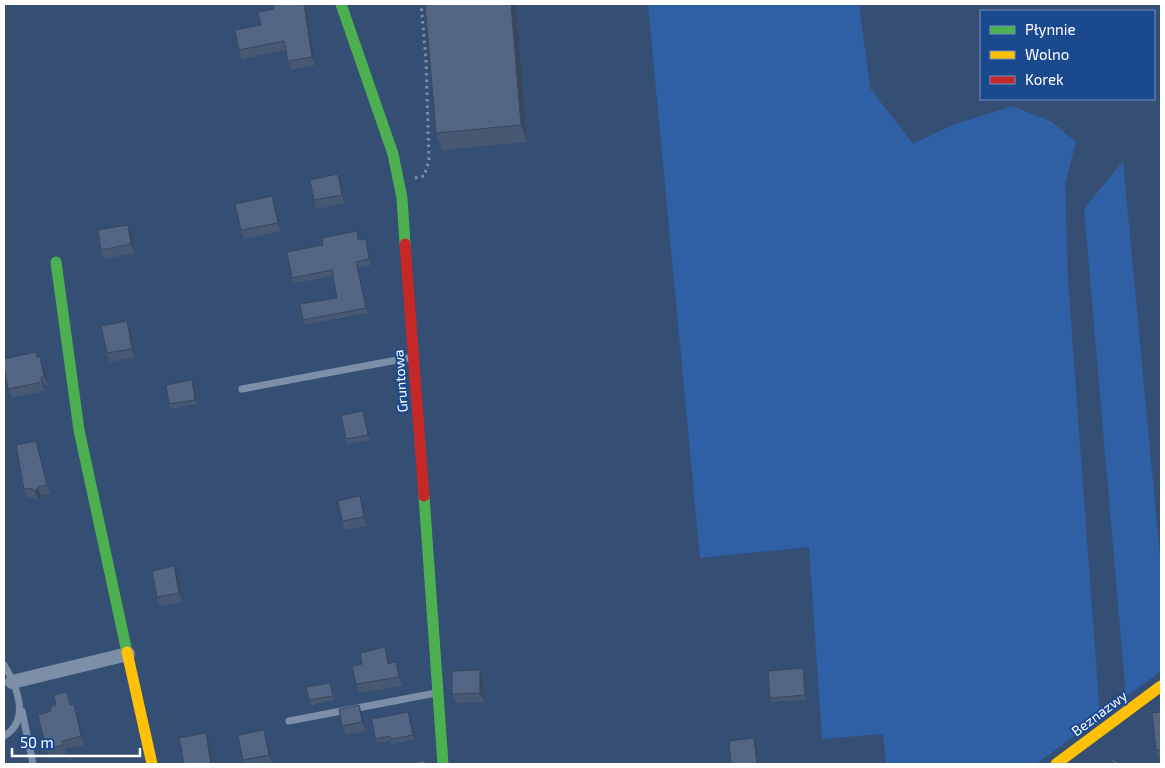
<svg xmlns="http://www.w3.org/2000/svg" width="1165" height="768" viewBox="0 0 1165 768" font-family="'Exo 2',sans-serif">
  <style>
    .green { fill: #2f5fa4 }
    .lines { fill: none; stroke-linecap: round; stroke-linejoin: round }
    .path { stroke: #7c8fa7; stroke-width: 3; stroke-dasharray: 2.5 4; stroke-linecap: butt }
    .lane { stroke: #7c8fa7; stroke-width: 7 }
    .street { stroke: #7c8fa7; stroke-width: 14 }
    .fast { stroke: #4caf50; stroke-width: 11 }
    .slow { stroke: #ffc107; stroke-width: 11 }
    .jam { stroke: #c62828; stroke-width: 11 }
    .wall { fill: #475872 }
    .shaded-wall { fill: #39475c }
    .building { fill: #526684; stroke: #39475c }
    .labels { text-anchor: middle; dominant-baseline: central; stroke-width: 4; stroke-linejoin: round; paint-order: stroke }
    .street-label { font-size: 14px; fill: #fff; stroke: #1b498e }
  </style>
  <rect width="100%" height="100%" fill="#354e74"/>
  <g class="green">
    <path d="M648,4H859L870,88L913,144L952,125L1013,106L1052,122L1076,142L1065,184L1068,280L1100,717L1036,764H886L883,734L822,739L809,547L700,558Z"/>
    <path d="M1123,161L1161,567V671L1126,697L1084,209Z"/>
  </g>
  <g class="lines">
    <path class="path" d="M415,178L424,176L429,161L426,60L421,4"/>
    <g class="lane">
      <path d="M242,389L413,357"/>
      <path d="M4,665C17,686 31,720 4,736"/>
      <path d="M22,711L33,764"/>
      <path d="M289,721L436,693"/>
    </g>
    <path class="street" d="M12,682L128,654"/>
    <g class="fast">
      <path d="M341,4L393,154L402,198L405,244"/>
      <path d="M56,262L79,430L127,652"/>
      <path d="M424,496L443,764"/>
    </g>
    <g class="slow">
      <path d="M127,652L152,764"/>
      <path d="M1056,764L1161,686"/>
    </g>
    <path class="jam" d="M405,244L424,496"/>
  </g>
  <g class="wall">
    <path d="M306,4L315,65L291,70L288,61L286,50L242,59L239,50L261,25Z"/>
    <path d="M425,4H516L527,142L442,150L436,133Z"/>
    <path d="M341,183L345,203L317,209L314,200Z"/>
    <path d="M275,205L281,231L244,239L241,230Z"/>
    <path d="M128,225L132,234L135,253L104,259L101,250Z"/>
    <path d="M358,237L359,240L366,239L367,244L371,265L358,267L368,313L305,325L303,320L337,298L333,276L294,283L292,278L323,245Z"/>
    <path d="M127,321L130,330L135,357L110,362L107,353Z"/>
    <path d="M38,357H40L44,366L48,385L45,386V391L12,398L8,389Z"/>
    <path d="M194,385L197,404L171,409L169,404Z"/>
    <path d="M365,415L370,440L347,444L346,439Z"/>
    <path d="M39,450L50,494L41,495L38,500L33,497L27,498L24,489Z"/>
    <path d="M363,505L367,526L345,530L342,521Z"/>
    <path d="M178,575L183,602L160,606L157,597Z"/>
    <path d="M388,656L390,664L399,671L402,686L359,693L356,684L362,664Z"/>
    <path d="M803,668L804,672L806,700L771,702L770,698Z"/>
    <path d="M480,670L483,679L484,702L456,703L452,694Z"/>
    <path d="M330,683L334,700L311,705L309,700Z"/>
    <path d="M70,700L71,705L77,713L84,745L65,749L66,754L49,758L46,749L51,711L56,705Z"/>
    <path d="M408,712L415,739L392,744L391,741L377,743L375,739Z"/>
    <path d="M1161,712V758H1159L1156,750Z"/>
    <path d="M362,714L366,731L346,735L342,726Z"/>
    <path d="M264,730L267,739L272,763L268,764H244L243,760Z"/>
  </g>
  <g class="shaded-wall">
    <path d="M304,4H306L315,65L312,57Z"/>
    <path d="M511,4H516L527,142L521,125Z"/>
    <path d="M338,174L341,183L345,203L342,195Z"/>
    <path d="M272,196L275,205L281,231L278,223Z"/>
    <path d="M128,225L132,234L135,253L131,244Z"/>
    <path d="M366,239L367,244L371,265L369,259Z"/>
    <path d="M356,262L358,267L368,313L366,308Z"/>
    <path d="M127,321L130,330L135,357L132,349Z"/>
    <path d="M40,357L44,366L48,385L44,376Z"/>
    <path d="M41,377L45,386V391L42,382Z"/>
    <path d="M192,380L194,385L197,404L195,400Z"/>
    <path d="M363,411L365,415L370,440L368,435Z"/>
    <path d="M36,441L39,450L50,494L47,485Z"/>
    <path d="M38,487L41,495L38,500L35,491Z"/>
    <path d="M360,496L363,505L367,526L364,517Z"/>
    <path d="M174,566L178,575L183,602L179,593Z"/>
    <path d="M385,647L388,656L391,673L388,664Z"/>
    <path d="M396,662L399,671L402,686L399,677Z"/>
    <path d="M803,668L804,672L806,700L805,695Z"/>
    <path d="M480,670L483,679L484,702L480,693Z"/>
    <path d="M74,704L77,713L84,745L81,736Z"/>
    <path d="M359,705L362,714L366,731L362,722Z"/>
    <path d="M408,712L410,716L415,739L413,735Z"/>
    <path d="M264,730L267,739L272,763L269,755Z"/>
    <path d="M206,733L209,742L213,764H211Z"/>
    <path d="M754,738L756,743L758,764H757Z"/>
  </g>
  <g class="building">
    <path d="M273,4H304L312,57L288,61L284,41L239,50L235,30L261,25L258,12L274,9Z"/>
    <path d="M425,4H511L521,125L436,133Z"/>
    <path d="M338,174L342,195L314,200L310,180Z"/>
    <path d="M272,196L278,223L241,230L235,204Z"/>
    <path d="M128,225L131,244L101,250L98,230Z"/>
    <path d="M357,231L358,240L366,239L369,259L356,262L366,308L303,320L300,304L337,298L332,270L292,278L287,252L323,245L322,238Z"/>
    <path d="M127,321L132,349L107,353L101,326Z"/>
    <path d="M36,352L37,357H40L44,376L41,377L42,382L8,389L4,368V359Z"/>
    <path d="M192,380L195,400L169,404L166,385Z"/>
    <path d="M363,411L368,435L346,439L341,415Z"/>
    <path d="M36,441L47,485L38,487L35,491L30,488L24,489L16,445Z"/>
    <path d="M360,496L364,517L342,521L338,501Z"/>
    <path d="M174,566L179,593L157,597L152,571Z"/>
    <path d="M385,647L388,664L396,662L399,677L356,684L352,666L362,664L360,653Z"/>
    <path d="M803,668L805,695L770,698L768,671Z"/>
    <path d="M480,670V693L452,694V671Z"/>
    <path d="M330,683L333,696L309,700L306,687Z"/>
    <path d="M67,692L70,705L74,704L81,736L62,741L63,745L46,749L38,715L51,711L50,707L56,705L54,695Z"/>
    <path d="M359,705L362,722L342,726L339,709Z"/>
    <path d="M408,712L413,735L391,739L390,736L375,739L372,719Z"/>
    <path d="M1161,712V750H1156L1152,713Z"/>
    <path d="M264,730L269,755L243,760L238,735Z"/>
    <path d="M206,733L211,764H184L179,738Z"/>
    <path d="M754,738L757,764H731L729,741Z"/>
    <path d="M1111,758L1121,764H1113Z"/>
    <path d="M425,760L426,764H404Z"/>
  </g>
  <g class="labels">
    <g class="street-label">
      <text transform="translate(400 381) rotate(-94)">Gruntowa</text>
      <text transform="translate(1099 713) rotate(-37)">Beznazwy</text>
    </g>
  </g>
  <rect width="1165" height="768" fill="none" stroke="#ffffff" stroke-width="10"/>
  <rect x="980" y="10" width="175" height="90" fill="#1b498e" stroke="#7692bb"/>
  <rect x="990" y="26" width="25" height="8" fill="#4caf50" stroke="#7692bb"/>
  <text x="1025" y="35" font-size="15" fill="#ffffff">Płynnie</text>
  <rect x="990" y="51" width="25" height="8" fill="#ffc107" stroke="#7692bb"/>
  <text x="1025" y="60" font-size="15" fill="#ffffff">Wolno</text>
  <rect x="990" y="76" width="25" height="8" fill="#c62828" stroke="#7692bb"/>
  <text x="1025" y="85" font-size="15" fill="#ffffff">Korek</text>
  <path d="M12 748v8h128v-8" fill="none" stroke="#ffffff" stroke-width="2.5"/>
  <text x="20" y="748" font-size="15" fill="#ffffff" stroke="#1b498e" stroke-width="4" paint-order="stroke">50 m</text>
</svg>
